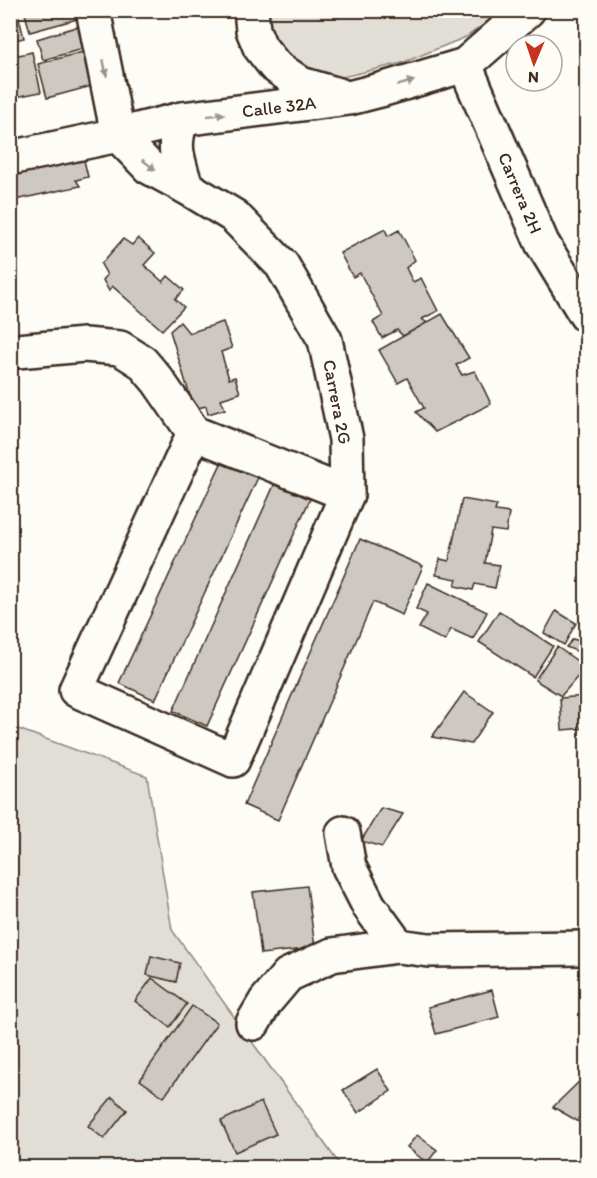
<svg xmlns="http://www.w3.org/2000/svg" width="597" height="1178" viewBox="0 0 597 1178" font-family="Itim,sans-serif">
  <style>
    .green { fill: #e1ded7; stroke: #8e847a; stroke-width: 1.5 }
    .building { fill: #cdc8c2; stroke: #3b2a1e; stroke-width: 1.5 }
    .lines { fill: none; stroke-linecap: round; stroke-linejoin: round }
    .street-casing { stroke: #3b2a1e; stroke-width: 38 }
    .street { stroke: #fdfcf7; stroke-width: 33 }
    .oneway { fill: #9c938a }
    .labels { text-anchor: middle; dominant-baseline: central; stroke-width: 5; stroke-linejoin: round; paint-order: stroke }
    .street-label { font-size: 18px; fill: #3b2a1e; stroke: #fdfcf7 }
  </style>
  <rect width="100%" height="100%" fill="#fdfcf7"/>
  <filter id="ink" filterUnits="userSpaceOnUse"><feTurbulence type="fractalNoise" baseFrequency=".0167" numOctaves="2"/><feDisplacementMap in="SourceGraphic" scale="12" xChannelSelector="R" yChannelSelector="G"/><feConvolveMatrix kernelMatrix="1 2 1 2 8 2 1 2 1" color-interpolation-filters="sRGB"/></filter>
  <g filter="url(#ink)">
    <g class="green">
      <path d="M259,10L504,11L466,37L402,63L330,80L266,48Z"/>
      <path d="M10,726L147,776L172,930L340,1165L346,1167H11Z"/>
    </g>
    <g class="building">
      <path d="M10,10H17L24,38L10,41Z"/>
      <path d="M24,10H79L81,18L30,32Z"/>
      <path d="M79,26L86,48L43,60L37,39Z"/>
      <path d="M32,52L41,92L10,98V57Z"/>
      <path d="M83,52L92,86L47,98L38,64Z"/>
      <path d="M83,156L88,177L76,180L80,186L10,201V172Z"/>
      <path d="M385,229L388,236L399,230L415,260L406,268L413,282L421,278L438,311L422,319L427,323L403,336L397,330L382,338L373,322L383,316L360,273L353,277L340,253Z"/>
      <path d="M138,238L155,253L144,265L163,282L168,276L184,290L175,299L184,307L162,330L112,286L109,291L103,280L107,275L101,264L123,239L132,245Z"/>
      <path d="M442,314L469,358L456,365L462,375L475,371L491,404L435,432L416,412L424,408L407,378L398,383L379,350Z"/>
      <path d="M180,322L189,333L223,322L232,348L221,352L229,379L235,377L240,393L221,399L225,409L208,414L206,406L194,409L170,331Z"/>
      <path d="M225,455L261,471L155,700L119,683Z"/>
      <path d="M275,483L310,499L207,726L173,711Z"/>
      <path d="M462,499L497,505L495,511L509,513L506,532L491,530L485,563L500,565L495,588L475,584L473,590L455,586L457,579L436,575L440,559L449,561Z"/>
      <path d="M360,539L423,566L402,615L373,602L278,820L244,805Z"/>
      <path d="M428,583L487,612L473,639L451,629L445,641L419,628L427,614L416,609Z"/>
      <path d="M499,611L553,646L533,677L479,642Z"/>
      <path d="M556,611L576,623L564,645L544,633Z"/>
      <path d="M573,639L586,643V655L566,647Z"/>
      <path d="M557,647L586,667L561,696L535,680Z"/>
      <path d="M464,692L493,712L471,744L432,737Z"/>
      <path d="M586,696V728L562,730L560,698Z"/>
      <path d="M381,808L403,814L382,847L361,841Z"/>
      <path d="M307,886L315,948L261,954L253,892Z"/>
      <path d="M151,956L180,963L176,982L147,975Z"/>
      <path d="M152,978L187,1004L170,1027L135,1001Z"/>
      <path d="M492,990L499,1017L436,1034L428,1007Z"/>
      <path d="M192,1006L217,1023L164,1097L140,1080Z"/>
      <path d="M377,1069L391,1091L358,1113L343,1090Z"/>
      <path d="M586,1075V1126L553,1107Z"/>
      <path d="M112,1097L127,1110L104,1139L88,1126Z"/>
      <path d="M261,1102L276,1134L235,1152L221,1121Z"/>
      <path d="M417,1135L437,1150L427,1163L407,1147Z"/>
    </g>
    <g class="lines">
      <g class="street-casing">
        <g id="street">
          <path d="M93,10L118,135L149,167L186,187L234,216L282,265L325,340L346,439L347,494L233,760L76,690L194,433"/>
          <path d="M251,10L253,30L260,47L275,66L301,84L339,95"/>
          <path d="M465,65L542,243L586,315"/>
          <path d="M182,119C171,147 178,159 186,187"/>
          <path d="M10,158L118,135L182,119L349,98L384,89L465,65L528,10"/>
          <path d="M17,351L84,345L120,348L142,362L158,381L194,433L347,494"/>
          <path d="M343,833L349,867L369,906L398,946"/>
          <path d="M253,1023L266,1001L288,975L332,955L398,946L429,950L586,948"/>
        </g>
      </g>
      <use href="#street" class="street"/>
    </g>
    <defs><path id="oneway-solid" d="M-6-.8H1V-3.2L6.5 0L1 3.2V.8H-6Z" transform="scale(1.5)"/></defs>
    <g class="oneway">
      <use href="#oneway-solid" transform="translate(105 68) rotate(79)"/>
      <use href="#oneway-solid" transform="translate(406 83) rotate(-17)"/>
      <use href="#oneway-solid" transform="translate(216 115) rotate(-7)"/>
      <use href="#oneway-solid" transform="translate(149 165) rotate(38)"/>
    </g>
  </g>
  <g class="labels">
    <g class="street-label">
      <text transform="translate(279 107) rotate(-7)">Calle 32A</text>
      <text transform="translate(520 193) rotate(67)">Carrera 2H</text>
      <text transform="translate(337 402) rotate(79)">Carrera 2G</text>
    </g>
  </g>
  <rect width="597" height="1178" fill="none" stroke="#fdfcf7" stroke-width="36"/>
  <rect x="18" y="18" width="561" height="1142" fill="none" stroke="#3b2a1e" stroke-width="2" filter="url(#ink)"/>
  <g transform="translate(534 63) rotate(182)"><circle r="28" fill="#fdfcf7" stroke="#afa8a0" stroke-width="1.5"/>
  <path d="M0-4.5L10 22L0 15L-10 22Z" fill="#c8321e"/>
  <text y="-9" font-size="16" font-weight="bold" text-anchor="middle" fill="#3b2a1e">N</text>
  </g>
</svg>
